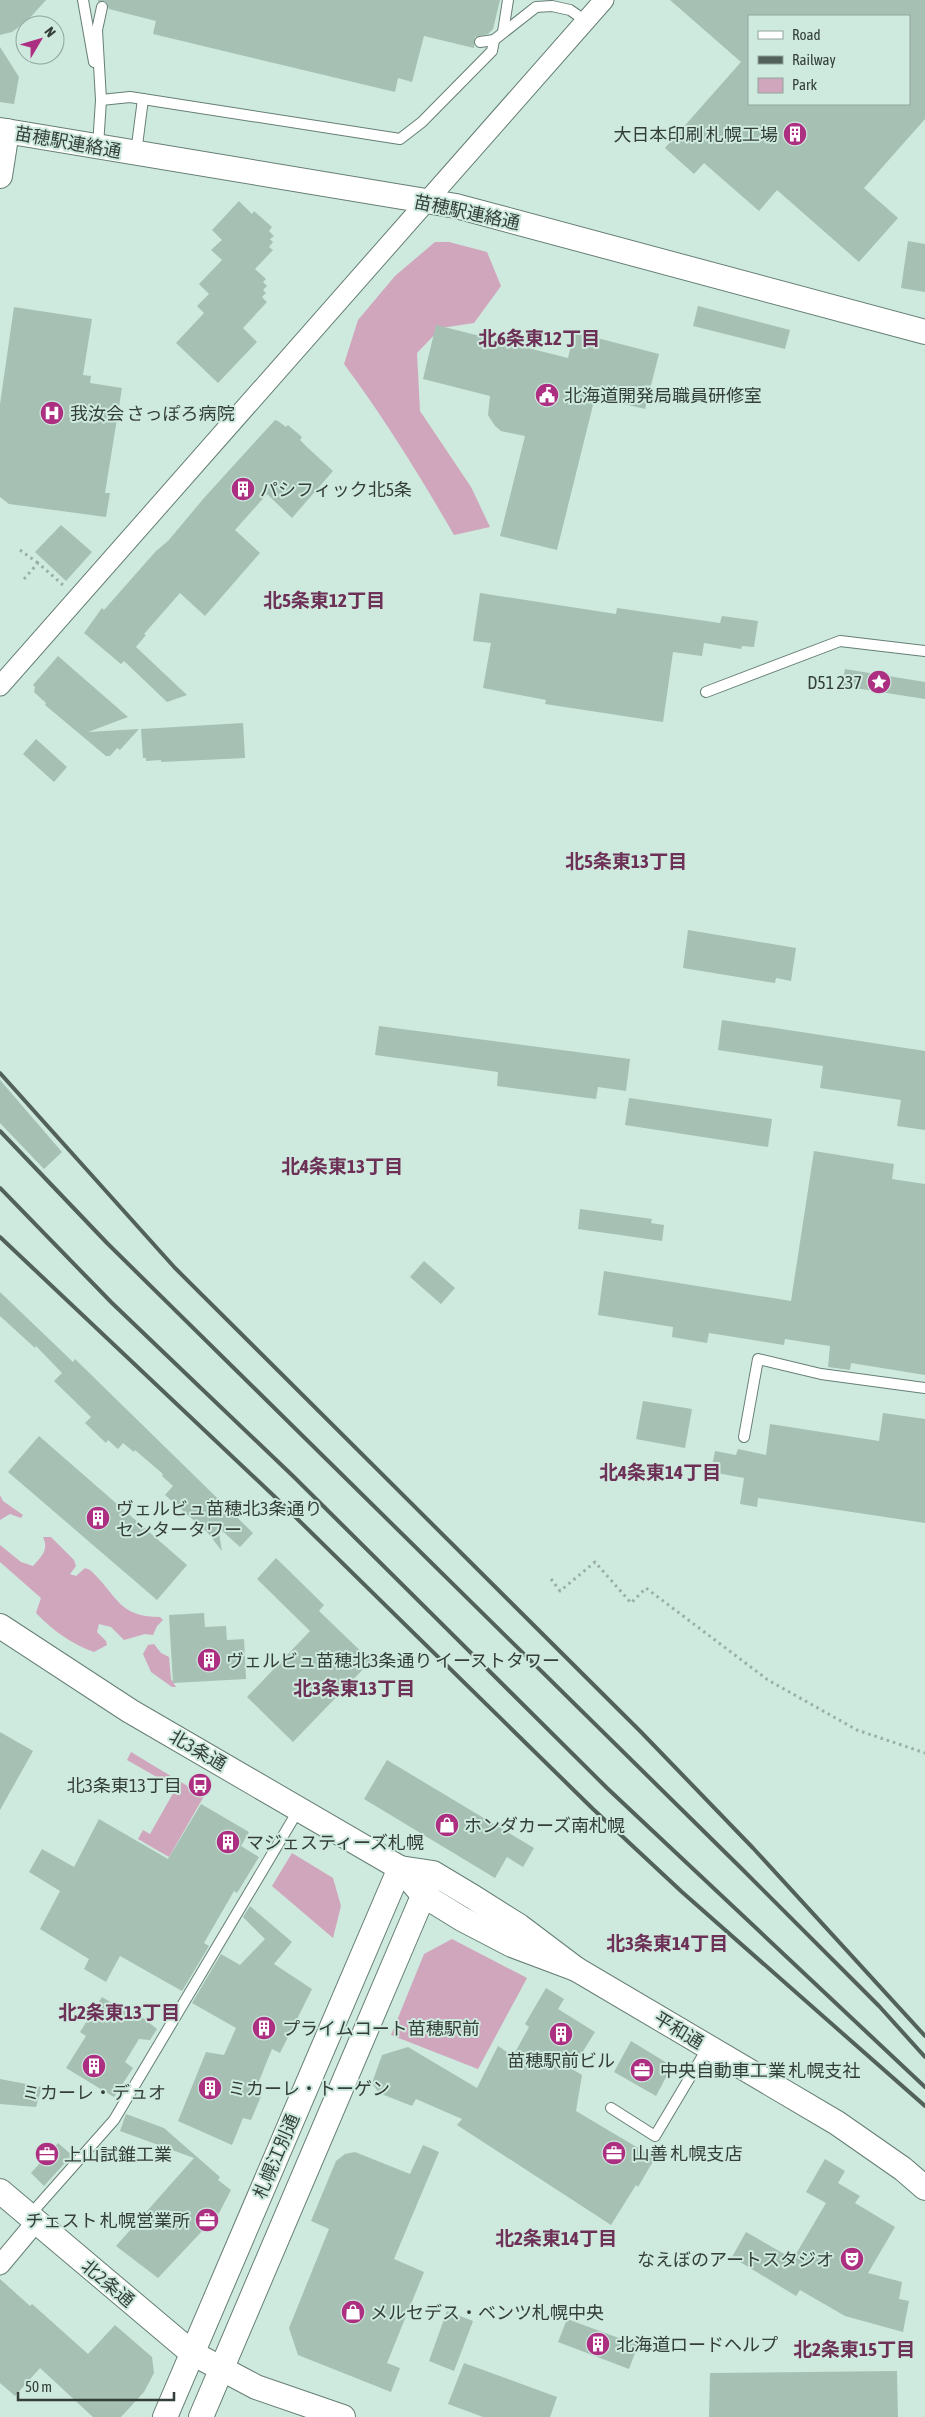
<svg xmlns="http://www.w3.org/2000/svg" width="925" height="2417" viewBox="0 0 925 2417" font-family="'Asap Condensed','Noto Sans JP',sans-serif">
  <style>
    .green { fill: #d0a6bd }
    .building { fill: #a6c0b4; fill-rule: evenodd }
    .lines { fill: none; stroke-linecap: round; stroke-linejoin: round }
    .service-casing { stroke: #667f74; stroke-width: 12 }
    .minor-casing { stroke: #667f74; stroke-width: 21 }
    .tertiary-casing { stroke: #667f74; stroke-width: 26 }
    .path { stroke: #99afa5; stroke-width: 3; stroke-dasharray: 2.5 4; stroke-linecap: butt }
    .service { stroke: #fff; stroke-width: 10 }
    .minor { stroke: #fff; stroke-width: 19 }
    .tertiary { stroke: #fff; stroke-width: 24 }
    .rail { stroke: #52615a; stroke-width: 4 }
    .labels { text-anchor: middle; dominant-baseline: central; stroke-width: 4; stroke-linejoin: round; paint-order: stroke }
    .poi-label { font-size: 18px; fill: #343f3a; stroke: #cee9dd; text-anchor: start }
    .street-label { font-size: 18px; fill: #343f3a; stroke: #cee9dd }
    .neighbourhood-label { font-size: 19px; font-weight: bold; fill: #6d3056; stroke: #cee9dd }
  </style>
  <rect width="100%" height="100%" fill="#cee9dd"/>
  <g class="green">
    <path d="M435,242H449L487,252L501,286L474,323L441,328L417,353L420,411L471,487L490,527L454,535C420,476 385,419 344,364L358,320L395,276Z"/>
    <path d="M0,1495L3,1501L23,1515L21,1518L10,1514L0,1520Z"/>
    <path d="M43,1537H51L74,1560L76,1566L70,1574L76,1576L85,1568L90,1570C117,1594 117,1617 160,1617L163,1620L157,1626L153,1635L145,1634L124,1640L111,1627L99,1624L97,1632L106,1641L107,1645L94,1652C73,1645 52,1630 36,1613L41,1598L0,1562V1545L21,1562L33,1566C42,1556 49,1550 43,1537Z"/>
    <path d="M154,1644L161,1653L169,1657L171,1679L176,1687H172L151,1672L143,1654L148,1645Z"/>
    <path d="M131,1752L204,1796L169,1857L138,1839L143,1830L150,1834L176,1788L127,1760Z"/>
    <path d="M292,1853L333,1878L341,1906L333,1938L272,1886Z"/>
    <path d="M452,1939L527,1978L478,2069L391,2035L424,1954Z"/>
  </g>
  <g class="building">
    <path d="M0,0H46L27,21L12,32L0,35Z"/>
    <path d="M98,0H500L493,29L488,34L475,37L474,48L424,36L412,82L398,78L395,92L153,34L156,21L109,9L106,2H98Z"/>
    <path d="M670,0H925V119L864,188L898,218L859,262L777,190L759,211L704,163L694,174L665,148L741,62ZM749,16H909V104H749Z"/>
    <path d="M0,47L19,77L14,104L0,102Z"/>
    <path d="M239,201L252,214L254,211L272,227L269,231L274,236L270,239L273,242L269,247L273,250L255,269L266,279L263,282L267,286L263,290L266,293L262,297L267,302L243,328L257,342L218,383L176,343L204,313L197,306L209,294L199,284L222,260L211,250L222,240L212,230Z"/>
    <path d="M908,241L925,244V292L901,288Z"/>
    <path d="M698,306L790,330L785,349L693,326Z"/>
    <path d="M14,307L92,319L83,375L91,376L90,383L122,388L105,493H110L106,517L9,504L0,497V404Z"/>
    <path d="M436,325L568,358L574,332L659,354L645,409L595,397L557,550L500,536L525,436L501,431L495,426L488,415L490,396L423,379Z"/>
    <path d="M275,420L278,421L286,427L288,425L302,437L300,440L308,448L333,471L292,518L267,494L235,530L260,553L205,616L180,593L144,634L146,635L136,647L187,695L167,702L124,661L121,664L84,633L102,608L104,610L156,551L168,541L204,498Z"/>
    <path d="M61,525L92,552L66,581L35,552Z"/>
    <path d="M480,593L616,614L617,608L720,623L722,616L758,621L754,647L742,646L741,649L704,643L702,656L673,652L663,722L545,704L546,700L483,688L491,643L473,641Z"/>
    <path d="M58,656L128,717L88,732L139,729L120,750L117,748L110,756H106L45,705L46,703L34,692L35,687L33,685Z"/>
    <path d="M845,669L925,682V699L842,686Z"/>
    <path d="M243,723L245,758L161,762V760L146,761V758H143L141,729Z"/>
    <path d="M36,739L67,767L54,782L23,754Z"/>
    <path d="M688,930L796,948L791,981L776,978L775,983L683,968Z"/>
    <path d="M722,1020L925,1051V1130L897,1126L901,1100L820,1088L823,1066L718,1050Z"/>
    <path d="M379,1026L630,1059L626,1091L598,1087L596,1099L497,1086L498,1072L375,1055Z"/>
    <path d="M0,1080L62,1152L44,1169L0,1123Z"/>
    <path d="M629,1098L772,1119L768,1147L625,1125Z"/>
    <path d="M814,1151L894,1164L892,1179L925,1184V1375L851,1363L850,1370L828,1367L830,1346L785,1339L784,1345L709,1333L707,1343L672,1337L673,1327L598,1315L604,1271L791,1301Z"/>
    <path d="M580,1209L652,1219L651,1223L664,1225L662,1241L578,1229Z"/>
    <path d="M424,1261L455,1288L441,1304L410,1277Z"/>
    <path d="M0,1292L73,1362L75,1359L253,1533L240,1547L218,1527L222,1551L207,1532L165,1495L173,1486L162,1476L163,1474L135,1450L134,1452L123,1443L118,1449L108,1440L106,1443L85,1423L91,1417L54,1381L62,1373L36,1346L35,1348L0,1316Z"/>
    <path d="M643,1401L692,1409L685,1448L636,1439Z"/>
    <path d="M883,1413L925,1419V1523L758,1498L757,1507L740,1504L744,1478L711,1472L715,1451L736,1455L738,1449L766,1455L770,1424L879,1441Z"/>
    <path d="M39,1436L187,1565L157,1600L8,1472Z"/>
    <path d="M276,1558L324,1605L319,1611L371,1661L293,1742L247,1697L310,1631L257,1579Z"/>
    <path d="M204,1613L205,1627L226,1626L227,1640L244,1639L246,1679L173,1683L169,1615Z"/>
    <path d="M0,1732L33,1751L0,1810Z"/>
    <path d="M387,1760L534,1848L523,1867L507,1857L495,1878L364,1799Z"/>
    <path d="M201,1804L249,1832L241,1846L259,1857L237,1893L234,1891L204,1943L209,1946L182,1991L120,1956L106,1982L84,1969L89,1959L40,1929L60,1891L29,1872L42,1849L74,1867L99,1819L168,1859Z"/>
    <path d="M250,1906L292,1942L274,1964L312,1989L280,2053L272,2049L255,2091L262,2094L251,2120L243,2118L232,2145L178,2121L206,2052L224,2055L236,2028L192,2003L221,1954L240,1965L265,1939L243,1917Z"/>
    <path d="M546,1988L564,1999L558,2009L595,2032L572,2069L582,2075L576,2111L655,2158L638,2187L636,2185L611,2225L457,2125L462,2119L416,2099L412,2106L379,2093L372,2083L382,2055L408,2047L477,2088L498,2046L513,2056L529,2027L525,2024Z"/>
    <path d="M102,1997L132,2015L134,2011L157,2029L150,2040L139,2039L125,2062L133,2068L114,2097L66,2068L86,2036L80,2032Z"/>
    <path d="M631,2041L672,2066L656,2096L614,2072Z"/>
    <path d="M0,2079L42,2087L36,2107L0,2104Z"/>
    <path d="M126,2114L164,2128L220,2177L218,2180L231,2190L219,2213L158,2278L116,2246L194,2158L120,2131Z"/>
    <path d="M58,2143L72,2155L44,2186L31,2173Z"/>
    <path d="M423,2145L439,2152L394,2259L424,2272L387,2363L400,2368L391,2392L298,2355L289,2328L329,2229L311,2221L336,2161L345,2154L355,2152L410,2174Z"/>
    <path d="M825,2159L845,2171L838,2183L860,2196L855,2203L895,2227L868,2273L902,2282L899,2299L909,2301L903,2332L845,2316L800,2290L796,2296L732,2257L746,2232L793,2259L826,2203L806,2192Z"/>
    <path d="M0,2279L30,2306L32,2304L88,2354L115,2325L152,2357L154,2373L144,2392L121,2417H93L40,2368L15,2396L0,2383Z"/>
    <path d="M447,2311L473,2321L454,2371L429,2361Z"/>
    <path d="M567,2319L638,2345L629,2369L558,2342Z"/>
    <path d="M464,2363L557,2397L550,2417H483L448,2404Z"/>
    <path d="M897,2371L898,2417H709L710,2373Z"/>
  </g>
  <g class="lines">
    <g class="service-casing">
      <g id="service">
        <path d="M83,0L94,62"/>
        <path d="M503,32L508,0"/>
        <path d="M480,42L494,40L536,7L552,6L570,10L586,21"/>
        <path d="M101,100L130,97L400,139L422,122L492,51L494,40"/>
        <path d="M98,146L101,100L97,30L102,7"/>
        <path d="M136,153L143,99"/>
        <path d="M706,692L840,641L925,651"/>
        <path d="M744,1437L758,1359L821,1374L925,1388"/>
        <path d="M611,2108L655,2136L708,2047"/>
        <path d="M29,2216L114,2120L299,1809"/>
      </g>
    </g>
    <g class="minor-casing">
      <g id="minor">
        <path d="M0,686L604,0"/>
        <path d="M0,2265L36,2222"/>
      </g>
    </g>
    <g class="tertiary-casing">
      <g id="tertiary">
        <path d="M0,130L456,206L925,332"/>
        <path d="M0,176L7,131"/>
        <path d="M0,1626L130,1711L400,1868L423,1895L462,1919L512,1945L576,1969"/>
        <path d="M400,1868L433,1873L473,1897L519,1926L576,1969L837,2123L903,2169L925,2188"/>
        <path d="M0,2191L192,2353L256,2387L343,2417"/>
        <path d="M165,2417L400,1868"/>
        <path d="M201,2417L429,1882"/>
      </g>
    </g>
    <g class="path">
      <path d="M20,550L38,563"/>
      <path d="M24,579L38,563L63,585"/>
      <path d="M551,1579L560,1591L595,1562L631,1603L646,1588L768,1680L857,1730L925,1753"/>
    </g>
    <use href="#service" class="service"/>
    <use href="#minor" class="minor"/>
    <use href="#tertiary" class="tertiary"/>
    <g class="rail">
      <path d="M0,1073L175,1268L641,1732L753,1848L925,2036"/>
      <path d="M0,1131L107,1243L741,1868L879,2006L925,2057"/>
      <path d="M0,1188L112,1303L294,1477L607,1788L925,2087"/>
      <path d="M0,1237L274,1496L593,1809L682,1892L925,2106"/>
    </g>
  </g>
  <defs>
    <g id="building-disc" transform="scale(1.25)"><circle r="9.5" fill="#ac2f81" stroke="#cee9dd"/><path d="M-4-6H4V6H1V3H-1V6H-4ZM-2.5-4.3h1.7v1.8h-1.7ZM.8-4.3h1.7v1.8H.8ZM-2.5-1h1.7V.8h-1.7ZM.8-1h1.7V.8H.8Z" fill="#fff"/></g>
    <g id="civic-disc" transform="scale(1.25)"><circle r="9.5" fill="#ac2f81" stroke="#cee9dd"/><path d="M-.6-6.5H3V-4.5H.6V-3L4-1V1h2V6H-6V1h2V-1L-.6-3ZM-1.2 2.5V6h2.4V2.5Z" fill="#fff"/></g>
    <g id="hospital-disc" transform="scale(1.25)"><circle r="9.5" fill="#ac2f81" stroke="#cee9dd"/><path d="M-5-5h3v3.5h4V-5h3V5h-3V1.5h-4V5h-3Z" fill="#fff"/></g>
    <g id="sight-disc" transform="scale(1.25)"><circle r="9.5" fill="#ac2f81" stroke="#cee9dd"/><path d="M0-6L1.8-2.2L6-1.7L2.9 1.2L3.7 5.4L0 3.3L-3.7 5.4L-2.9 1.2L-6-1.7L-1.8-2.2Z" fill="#fff"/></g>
    <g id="bus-disc" transform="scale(1.25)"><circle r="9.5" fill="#ac2f81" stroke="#cee9dd"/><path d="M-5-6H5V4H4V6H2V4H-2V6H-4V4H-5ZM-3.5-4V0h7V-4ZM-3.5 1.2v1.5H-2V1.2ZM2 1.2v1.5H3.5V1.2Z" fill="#fff"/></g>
    <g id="shop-disc" transform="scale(1.25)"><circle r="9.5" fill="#ac2f81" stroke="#cee9dd"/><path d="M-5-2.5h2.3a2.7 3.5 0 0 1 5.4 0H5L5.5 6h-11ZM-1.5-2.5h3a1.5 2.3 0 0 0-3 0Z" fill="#fff"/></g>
    <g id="office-disc" transform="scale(1.25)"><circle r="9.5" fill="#ac2f81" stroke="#cee9dd"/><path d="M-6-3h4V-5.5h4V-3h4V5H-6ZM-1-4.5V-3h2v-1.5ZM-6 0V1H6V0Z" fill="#fff"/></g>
    <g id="theatre-disc" transform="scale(1.25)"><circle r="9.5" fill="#ac2f81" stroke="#cee9dd"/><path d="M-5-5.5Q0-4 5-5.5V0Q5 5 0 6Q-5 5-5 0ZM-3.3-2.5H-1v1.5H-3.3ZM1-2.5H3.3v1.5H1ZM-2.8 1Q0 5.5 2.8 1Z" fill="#fff"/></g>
  </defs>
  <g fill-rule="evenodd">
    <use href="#building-disc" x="795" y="134"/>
    <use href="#civic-disc" x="547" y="395"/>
    <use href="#hospital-disc" x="52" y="413"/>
    <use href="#building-disc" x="243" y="489"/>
    <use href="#sight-disc" x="879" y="682"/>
    <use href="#building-disc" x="98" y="1518"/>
    <use href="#building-disc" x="209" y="1660"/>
    <use href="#bus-disc" x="200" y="1785"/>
    <use href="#shop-disc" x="447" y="1825"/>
    <use href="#building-disc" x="228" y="1842"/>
    <use href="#building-disc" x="264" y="2028"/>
    <use href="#building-disc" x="561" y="2034"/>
    <use href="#building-disc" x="94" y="2066"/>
    <use href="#office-disc" x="642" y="2070"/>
    <use href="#building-disc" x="210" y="2088"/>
    <use href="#office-disc" x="614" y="2153"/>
    <use href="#office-disc" x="47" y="2154"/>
    <use href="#office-disc" x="207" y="2220"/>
    <use href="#theatre-disc" x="852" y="2259"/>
    <use href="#shop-disc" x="353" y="2312"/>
    <use href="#building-disc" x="598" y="2344"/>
  </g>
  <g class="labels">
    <g class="poi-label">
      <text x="778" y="134" text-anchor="end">大日本印刷 札幌工場</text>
      <text x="564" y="395">北海道開発局職員研修室</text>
      <text x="70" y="413">我汝会 さっぽろ病院</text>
      <text x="260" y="489">パシフィック北5条</text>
      <text x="862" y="682" text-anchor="end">D51 237</text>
      <text x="116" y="1508">ヴェルビュ苗穂北3条通り<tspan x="116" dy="21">センタータワー</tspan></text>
      <text x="226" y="1660">ヴェルビュ苗穂北3条通り イーストタワー</text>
      <text x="182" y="1785" text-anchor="end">北3条東13丁目</text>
      <text x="464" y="1825">ホンダカーズ南札幌</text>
      <text x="246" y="1842">マジェスティーズ札幌</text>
      <text x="282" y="2028">プライムコート苗穂駅前</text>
      <text x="561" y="2060" text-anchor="middle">苗穂駅前ビル</text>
      <text x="660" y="2070">中央自動車工業 札幌支社</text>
      <text x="228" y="2088">ミカーレ・トーゲン</text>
      <text x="94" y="2092" text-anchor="middle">ミカーレ・デュオ</text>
      <text x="632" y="2153">山善 札幌支店</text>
      <text x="64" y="2154">上山試錐工業</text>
      <text x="190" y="2220" text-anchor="end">チェスト 札幌営業所</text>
      <text x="834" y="2259" text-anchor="end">なえぼのアートスタジオ</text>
      <text x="370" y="2312">メルセデス・ベンツ札幌中央</text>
      <text x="616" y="2344">北海道ロードヘルプ</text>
    </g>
    <g class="street-label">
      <text transform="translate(68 142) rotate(10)">苗穂駅連絡通</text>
      <text transform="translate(467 212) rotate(12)">苗穂駅連絡通</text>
      <text transform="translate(198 1750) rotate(30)">北3条通</text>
      <text transform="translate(679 2030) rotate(31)">平和通</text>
      <text transform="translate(276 2156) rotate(-67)">札幌江別通</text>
      <text transform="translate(108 2283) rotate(40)">北2条通</text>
    </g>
    <g class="neighbourhood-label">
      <text x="539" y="338">北6条東12丁目</text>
      <text x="324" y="600">北5条東12丁目</text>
      <text x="626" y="861">北5条東13丁目</text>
      <text x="342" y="1166">北4条東13丁目</text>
      <text x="660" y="1472">北4条東14丁目</text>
      <text x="354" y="1688">北3条東13丁目</text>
      <text x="667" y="1943">北3条東14丁目</text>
      <text x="119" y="2012">北2条東13丁目</text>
      <text x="556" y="2238">北2条東14丁目</text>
      <text x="854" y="2349">北2条東15丁目</text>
    </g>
  </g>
  <rect x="748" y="15" width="162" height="90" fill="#cee9dd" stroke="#90a59c"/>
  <rect x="758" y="31" width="25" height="8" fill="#ffffff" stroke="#90a59c"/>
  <text x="792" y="40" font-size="15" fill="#343f3a">Road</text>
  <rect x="758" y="56" width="25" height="8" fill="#52615a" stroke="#90a59c"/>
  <text x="792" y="65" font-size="15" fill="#343f3a">Railway</text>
  <rect x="758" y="78" width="25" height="15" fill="#d0a6bd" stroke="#90a59c"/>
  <text x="792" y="90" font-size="15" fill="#343f3a">Park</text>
  <g transform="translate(40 40) rotate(52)"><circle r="24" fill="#cee9dd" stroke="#90a59c"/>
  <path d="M0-4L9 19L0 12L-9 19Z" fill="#ac2f81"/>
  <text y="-8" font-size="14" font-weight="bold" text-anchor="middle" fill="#343f3a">N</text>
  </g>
  <path d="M18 2392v8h156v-8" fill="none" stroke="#343f3a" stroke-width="2.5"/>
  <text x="25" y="2392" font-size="15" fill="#343f3a" stroke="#cee9dd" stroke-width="4" paint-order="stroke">50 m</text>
</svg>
